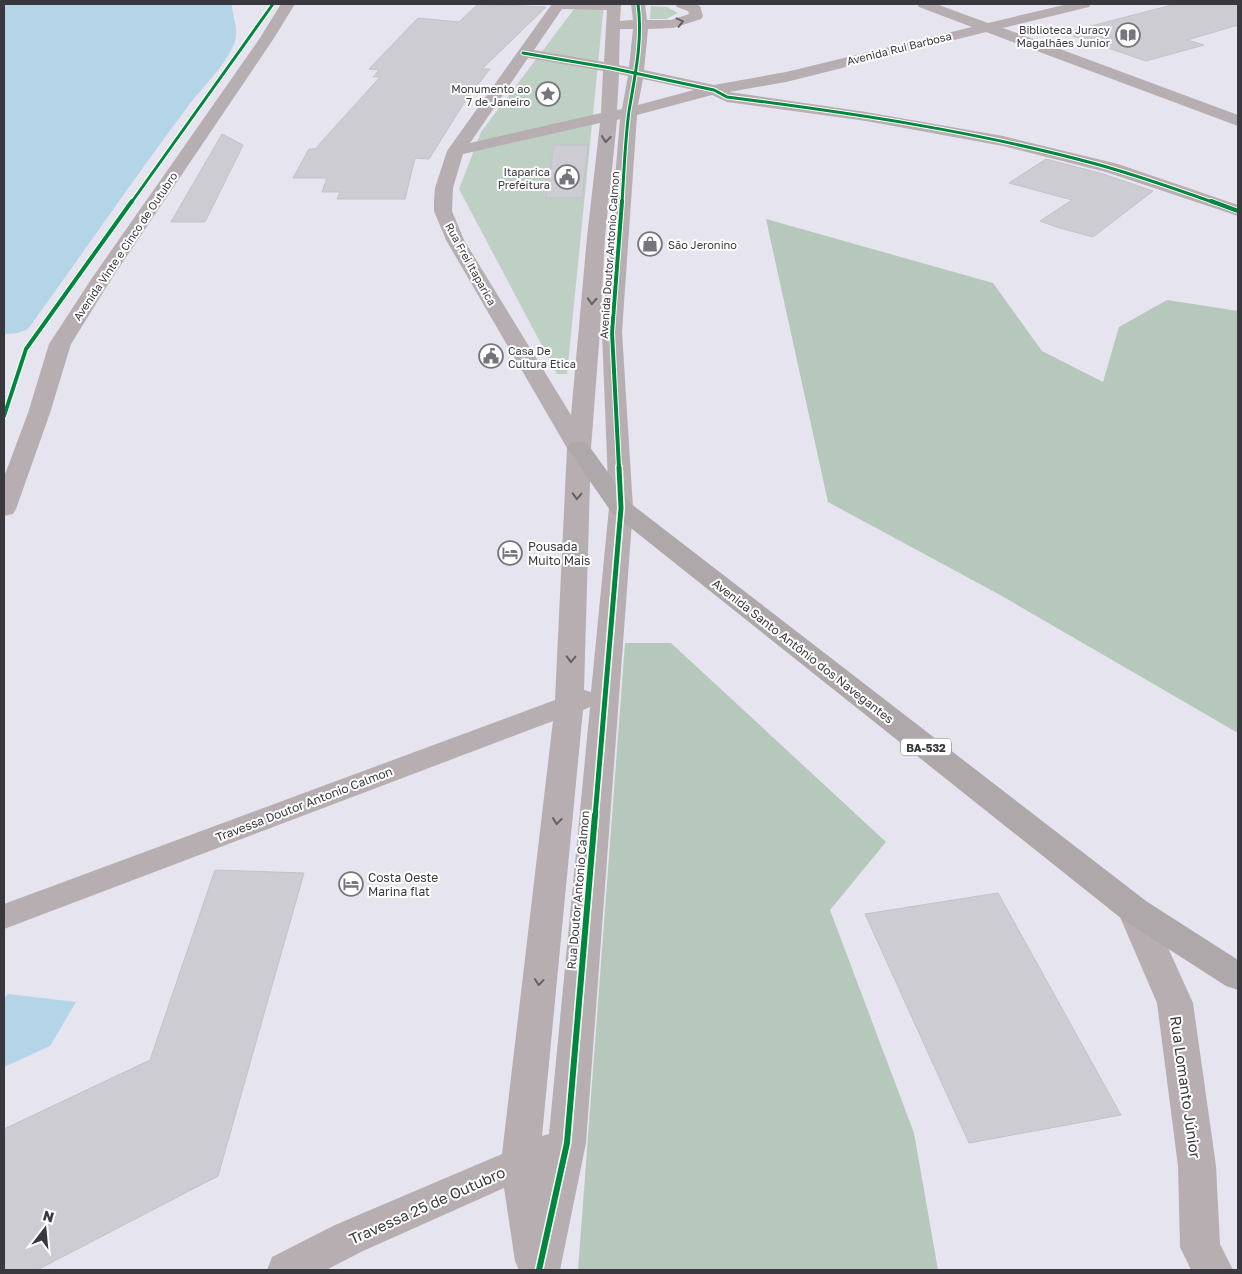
<svg xmlns="http://www.w3.org/2000/svg" width="1242" height="1274" viewBox="0 0 1242 1274" font-family="'Golos Text',sans-serif">
  <style>
    .green { fill: #bed0c4 }
    .forest { fill: #b5c8bb }
    .water { fill: #b4d5e8 }
    .building { fill: #ceccd3; stroke: #c3c1c9 }
    .lines { fill: none; stroke-linecap: round; stroke-linejoin: round }
    .minor { fill: #b6aeb1; fill-rule: evenodd }
    .major { fill: #afa8ab; fill-rule: evenodd }
    .cycleway-far3-casing { stroke: #fff; stroke-width: 5 }
    .cycleway-far2-casing { stroke: #fff; stroke-width: 6 }
    .cycleway-far1-casing { stroke: #fff; stroke-width: 8 }
    .cycleway-casing { stroke: #fff; stroke-width: 9 }
    .cycleway-far3 { stroke: #00873e; stroke-width: 3 }
    .cycleway-far2 { stroke: #00873e; stroke-width: 4 }
    .cycleway-far1 { stroke: #00873e; stroke-width: 5 }
    .cycleway { stroke: #00873e; stroke-width: 6 }
    .oneway { stroke: #656166 }
    .labels { text-anchor: middle; dominant-baseline: central; stroke-width: 4; stroke-linejoin: round; paint-order: stroke }
    .far-poi-label { font-size: 11px; fill: #39383e; stroke: #fff; text-anchor: end }
    .far-street-label { font-size: 11px; fill: #39383e; stroke: #fff }
    .shield { fill: #fff; stroke: #747478; stroke-width: 1 }
    .shield-label { font-size: 11px; font-weight: bold; fill: #39383e }
    .poi-label { font-size: 12px; fill: #39383e; stroke: #fff; text-anchor: start }
    .street-label { font-size: 12px; fill: #39383e; stroke: #fff }
    .near-street-label { font-size: 15px; fill: #39383e; stroke: #fff }
  </style>
  <rect width="100%" height="100%" fill="#e6e4ee"/>
  <g class="green">
    <path d="M578,4H604L567,374H557L459,189L481,132Z"/>
    <path d="M651,6L667,7L678,13L666,19H650Z"/>
  </g>
  <g class="forest">
    <path d="M766,219L993,283L1042,351L1103,382L1119,327L1167,300L1238,311V733L1002,596L828,502Z"/>
    <path d="M625,643H671L886,842L830,910L914,1133L938,1270H578Z"/>
  </g>
  <g class="water">
    <path d="M4,4H232C232,16 239,29 235,41C227,65 201,88 186,109C132,181 81,256 28,329L18,333L4,334Z"/>
    <path d="M8,994L76,1002L50,1046L4,1067V999Z"/>
  </g>
  <g class="building">
    <path d="M478,4L546,7L482,69H490L464,103L429,159L415,158L405,199H337L340,192H322L327,178H293L309,149H315L380,77H373L379,70L369,69L418,18L459,22Z"/>
    <path d="M1176,4H1238V25L1187,40L1204,45L1146,61L1064,33Z"/>
    <path d="M222,134L243,145L205,222H171Z"/>
    <path d="M554,145H588L582,198H546Z"/>
    <path d="M1046,159L1103,174L1153,191L1093,237L1056,227L1040,221L1072,200L1009,183Z"/>
    <path d="M215,870L304,873L218,1176L37,1270H4V1129L150,1060Z"/>
    <path d="M998,893L1121,1115L969,1143L865,914Z"/>
  </g>
  <g class="lines">
    <g class="minor">
      <path d="M281,4H295L274,38L112,278L71,344L50,413L16,509L13,514L4,516V477L28,413L49,344L92,278L260,38Z"/>
      <path d="M552,4H621L620,21L633,20L631,4H645L647,20H671L689,14L688,11L677,7L675,4H694L700,6L703,16L701,19L673,28L648,29L644,70L714,85L786,72L972,27L919,7L917,4H936L988,23L1068,4H1091L1089,7L1003,28L1238,115V126L986,32L786,82L729,92L866,112L1003,136L1118,164L1238,205V216L1106,172L1003,146L866,121L727,102L712,95L637,115L622,332L633,508L586,1143L560,1270H519L515,1261L504,1188L363,1251L326,1270H267L272,1257L335,1225L502,1154L553,721L4,929V904L555,700L567,448L446,240L434,211V201L435,188L447,151ZM562,9L607,10L604,62L534,50ZM620,29H633L629,67L619,65ZM528,58L603,71L601,113L470,143ZM619,74L628,76L622,109L617,110ZM643,79L694,90L638,105ZM620,119L602,332L609,508L591,692L584,690L591,448L600,331L605,237L617,120ZM600,123L587,237L571,415L464,240L452,211L453,188L463,154ZM590,707L549,1134L542,1136L583,710Z"/>
      <path d="M1134,898L1146,901L1151,910L1193,1003L1216,1166L1220,1244L1233,1270H1191L1180,1247L1178,1166L1157,1003L1117,910L1122,901Z"/>
    </g>
    <path class="major" d="M579,441L587,443L630,503L1146,901L1238,960V990L1226,986L1122,919L612,513L567,448L571,443Z"/>
    <g class="cycleway-far3-casing">
      <g id="cycleway-far3">
        <path d="M523,53L611,68L714,90L727,97C851,113 975,131 1096,164C1136,175 1176,189 1215,203"/>
        <path d="M131,203L273,4"/>
        <path d="M622,203C624,172 625,141 629,111C635,75 643,40 638,4"/>
      </g>
    </g>
    <g class="cycleway-far2-casing">
      <g id="cycleway-far2">
        <path d="M1211,201L1238,211"/>
        <path d="M4,416L26,349L132,201"/>
        <path d="M619,468L612,332L622,201"/>
      </g>
    </g>
    <g class="cycleway-far1-casing">
      <path id="cycleway-far1" d="M595,817L621,508L619,467"/>
    </g>
    <g class="cycleway-casing">
      <path id="cycleway" d="M539,1270L567,1143L595,815"/>
    </g>
    <use href="#cycleway-far3" class="cycleway-far3"/>
    <use href="#cycleway-far2" class="cycleway-far2"/>
    <use href="#cycleway-far1" class="cycleway-far1"/>
    <use href="#cycleway" class="cycleway"/>
  </g>
  <defs><path id="oneway-chevron" d="M-2-3.5L2.5 0L-2 3.5" fill="none" stroke-width="1.6" stroke-linecap="round" stroke-linejoin="round" transform="scale(1.25)"/></defs>
  <g class="oneway">
    <use href="#oneway-chevron" transform="translate(680 22) rotate(-13)"/>
    <use href="#oneway-chevron" transform="translate(606 139) rotate(96)"/>
    <use href="#oneway-chevron" transform="translate(592 301) rotate(93)"/>
    <use href="#oneway-chevron" transform="translate(577 496) rotate(92)"/>
    <use href="#oneway-chevron" transform="translate(571 659) rotate(92)"/>
    <use href="#oneway-chevron" transform="translate(557 821) rotate(96)"/>
    <use href="#oneway-chevron" transform="translate(539 982) rotate(96)"/>
  </g>
  <defs>
    <g id="library-ring" transform="scale(1.25)"><circle r="9.5" fill="#fff" stroke="#76747c" stroke-width="1.5"/><path d="M-6-4Q-3-5.5-.7-3.5V5Q-3 3-6 4ZM6-4Q3-5.5 .7-3.5V5Q3 3 6 4Z" fill="#76747c"/></g>
    <g id="sight-ring" transform="scale(1.25)"><circle r="9.5" fill="#fff" stroke="#76747c" stroke-width="1.5"/><path d="M0-6L1.8-2.2L6-1.7L2.9 1.2L3.7 5.4L0 3.3L-3.7 5.4L-2.9 1.2L-6-1.7L-1.8-2.2Z" fill="#76747c"/></g>
    <g id="civic-ring" transform="scale(1.25)"><circle r="9.5" fill="#fff" stroke="#76747c" stroke-width="1.5"/><path d="M-.6-6.5H3V-4.5H.6V-3L4-1V1h2V6H-6V1h2V-1L-.6-3ZM-1.2 2.5V6h2.4V2.5Z" fill="#76747c"/></g>
    <g id="shop-ring" transform="scale(1.25)"><circle r="9.5" fill="#fff" stroke="#76747c" stroke-width="1.5"/><path d="M-5-2.5h2.3a2.7 3.5 0 0 1 5.4 0H5L5.5 6h-11ZM-1.5-2.5h3a1.5 2.3 0 0 0-3 0Z" fill="#76747c"/></g>
    <g id="hotel-ring" transform="scale(1.25)"><circle r="9.5" fill="#fff" stroke="#76747c" stroke-width="1.5"/><path d="M-6-4.5h1.5V1H6V5H4.5V3h-9V5H-6ZM-4 0a1.8 1.8 0 1 1 3.6 0ZM.5 0V-2.5h3Q6-2.5 6 0Z" fill="#76747c"/></g>
  </defs>
  <g fill-rule="evenodd">
    <use href="#library-ring" x="1128" y="35"/>
    <use href="#sight-ring" x="548" y="94"/>
    <use href="#civic-ring" x="567" y="177"/>
    <use href="#shop-ring" x="650" y="244"/>
    <use href="#civic-ring" x="491" y="356"/>
    <use href="#hotel-ring" x="510" y="553"/>
    <use href="#hotel-ring" x="351" y="884"/>
  </g>
  <g class="labels">
    <g class="far-poi-label">
      <text x="1110" y="29">Biblioteca Juracy<tspan x="1110" dy="13">Magalhães Junior</tspan></text>
      <text x="530" y="88">Monumento ao<tspan x="530" dy="13">7 de Janeiro</tspan></text>
      <text x="550" y="171">Itaparica<tspan x="550" dy="13">Prefeitura</tspan></text>
      <text x="668" y="244" text-anchor="start">São Jeronino</text>
      <text x="508" y="350" text-anchor="start">Casa De<tspan x="508" dy="13">Cultura Etica</tspan></text>
    </g>
    <g class="far-street-label">
      <text transform="translate(899 48) rotate(-14)">Avenida Rui Barbosa</text>
      <text transform="translate(125 246) rotate(-56)">Avenida Vinte e Cinco de Outubro</text>
      <text transform="translate(609 255) rotate(-86)">Avenida Doutor Antonio Calmon</text>
      <text transform="translate(471 264) rotate(61)">Rua Frei Itaparica</text>
    </g>
    <rect class="shield" x="901" y="738.5" width="50" height="17" rx="4"/>
    <g class="shield-label">
      <text x="926" y="747">BA-532</text>
    </g>
    <g class="poi-label">
      <text x="528" y="546">Pousada<tspan x="528" dy="14">Muito Mais</tspan></text>
      <text x="368" y="877">Costa Oeste<tspan x="368" dy="14">Marina flat</tspan></text>
    </g>
    <g class="street-label">
      <text transform="translate(803 651) rotate(38)">Avenida Santo Antônio dos Navegantes</text>
      <text transform="translate(304 804) rotate(-21)">Travessa Doutor Antonio Calmon</text>
      <text transform="translate(578 890) rotate(-85)">Rua Doutor Antonio Calmon</text>
    </g>
    <g class="near-street-label">
      <text transform="translate(1186 1087) rotate(82)">Rua Lomanto Júnior</text>
      <text transform="translate(427 1205) rotate(-24)">Travessa 25 de Outubro</text>
    </g>
  </g>
  <rect width="1242" height="1274" fill="none" stroke="#39383e" stroke-width="10"/>
  <g transform="translate(45 1229) rotate(16)" stroke="#ffffff" stroke-width="4" paint-order="stroke">
  <path d="M0-4L9 19L0 12L-9 19Z" fill="#39383e"/>
  <text y="-8" font-size="14" font-weight="bold" text-anchor="middle" fill="#39383e">N</text>
  </g>
</svg>
